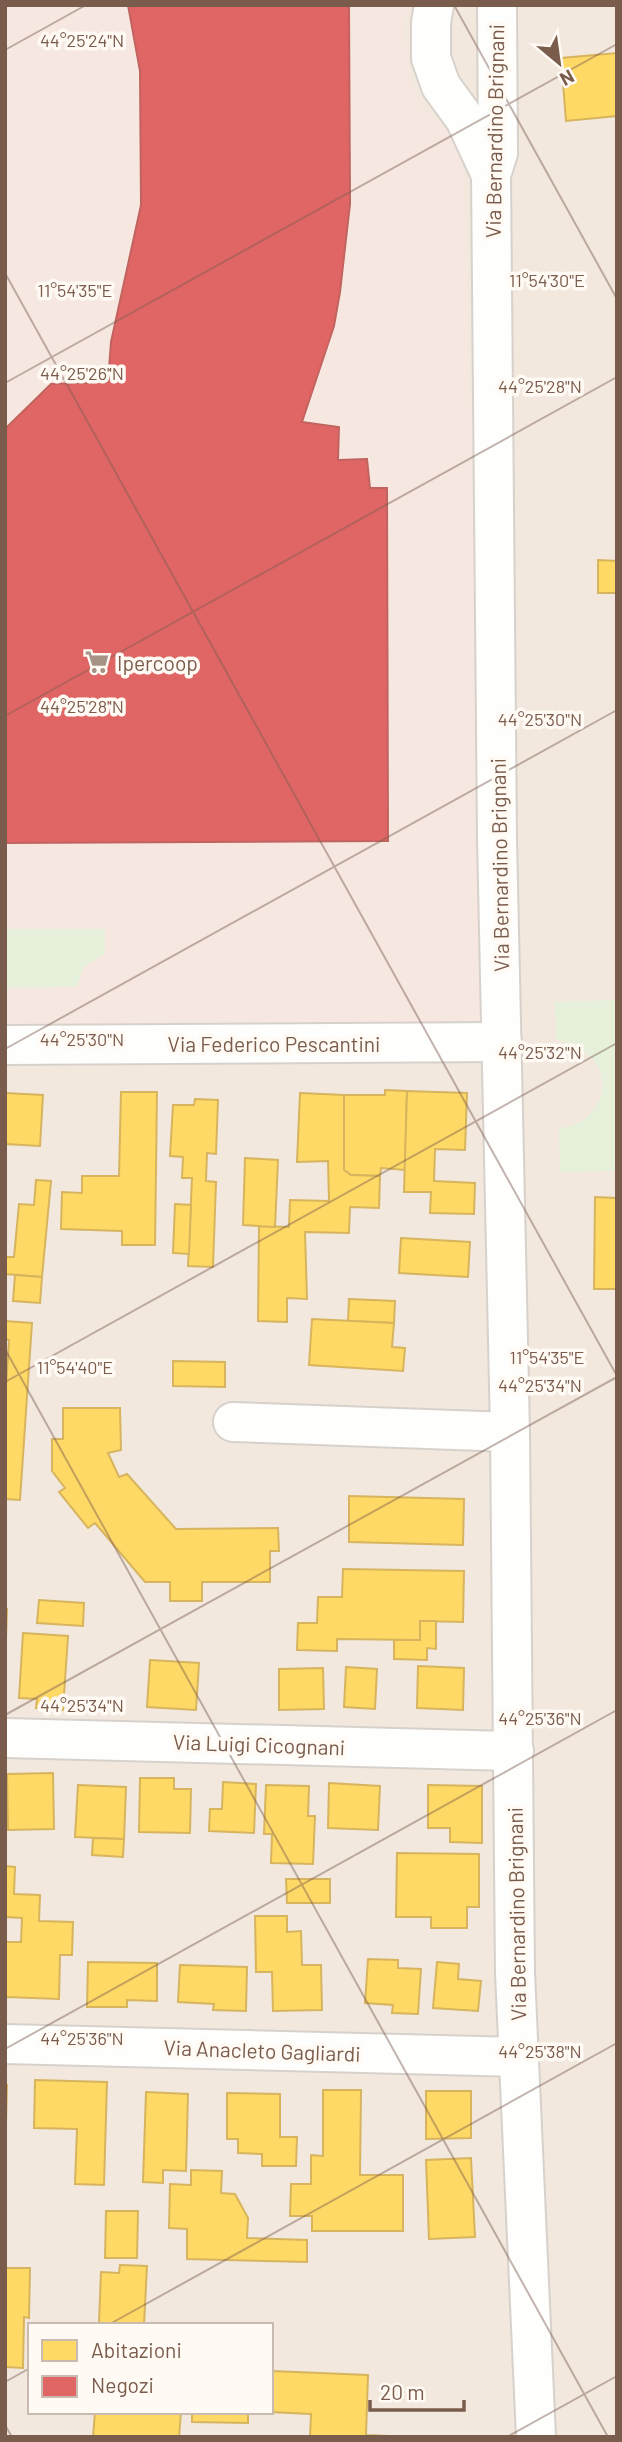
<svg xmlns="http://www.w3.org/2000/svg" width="622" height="2442" viewBox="0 0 622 2442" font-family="Barlow,sans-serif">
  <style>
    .residential { fill: #f2e8de; fill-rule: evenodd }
    .commercial { fill: #f6e8e1 }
    .green { fill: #e7f0db }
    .homes { fill: #ffd966; stroke: #d7b45e; stroke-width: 2 }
    .shops { fill: #e06666; stroke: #c1635e; stroke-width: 2 }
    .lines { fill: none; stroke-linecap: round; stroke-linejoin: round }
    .minor-casing { stroke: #d7d1cb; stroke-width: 42 }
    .minor { stroke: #fefefd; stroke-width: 38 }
    .ticks { fill: none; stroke: #7a5c4d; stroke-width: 2; stroke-opacity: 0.45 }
    .labels { text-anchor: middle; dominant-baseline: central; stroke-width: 7; stroke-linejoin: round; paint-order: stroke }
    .street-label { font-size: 21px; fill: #7a5c4d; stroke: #fffaf3 }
    .poi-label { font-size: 21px; fill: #7a5c4d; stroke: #fffaf3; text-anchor: start }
    .ticks-label { font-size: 18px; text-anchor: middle; fill: #7a5c4d; stroke: #fffaf3; stroke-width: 7; stroke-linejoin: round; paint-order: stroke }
  </style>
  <rect width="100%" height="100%" fill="#f9f5f0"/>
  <path class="residential" d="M5,5H617V2437H5ZM30,2325H271V2412H30Z"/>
  <path class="commercial" d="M5,5H408L404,28L411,83L420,106L460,140L464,175L487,1025L5,1024Z"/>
  <g class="green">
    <path d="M5,929H105V954L84,967L77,987L5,988Z"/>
    <path d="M617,1000V1171L560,1172L559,1129C570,1126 582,1123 589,1115C620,1082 594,1046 556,1040L555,1002Z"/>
  </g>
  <g class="homes">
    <path d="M617,53V116L566,121L561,58Z"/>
    <path d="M598,560L617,561V593H598Z"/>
    <path d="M385,1090L407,1091L405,1170L381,1168L380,1176L351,1175L344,1170V1095H385Z"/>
    <path d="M407,1091L467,1093L465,1150L435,1149L434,1181L475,1183L474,1214L430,1213L431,1192H404Z"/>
    <path d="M121,1092H157L155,1245H122V1231L61,1229L62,1192L82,1193V1176H119Z"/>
    <path d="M5,1093L43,1095L40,1146L5,1144Z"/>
    <path d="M300,1093L344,1095V1170L351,1175L380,1176L379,1208L350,1207L349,1233L305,1232L307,1299L287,1298V1322L258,1321L259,1226L289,1227L290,1200L329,1201L328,1161L297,1162Z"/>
    <path d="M195,1099L218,1100L216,1154L207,1153L206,1181L216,1182L213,1267L188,1266L192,1178H182L183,1157L170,1156L173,1105H194Z"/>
    <path d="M245,1158L278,1160L275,1227L243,1225Z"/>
    <path d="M36,1180L51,1181L42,1277L5,1274V1257H14L19,1204L34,1205Z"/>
    <path d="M595,1197L617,1198V1289H594Z"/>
    <path d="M175,1204L191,1205L189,1254L173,1253Z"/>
    <path d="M401,1238L470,1242L468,1277L399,1273Z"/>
    <path d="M15,1275L42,1277L40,1303L13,1301Z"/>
    <path d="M349,1299L395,1301L394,1323L348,1321Z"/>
    <path d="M312,1319L394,1323L392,1347L405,1348L403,1371L309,1365Z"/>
    <path d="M5,1321L32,1323L20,1500L5,1499V1402L9,1340L5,1339Z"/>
    <path d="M173,1361L225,1362V1387L173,1386Z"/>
    <path d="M63,1408H120L121,1450L108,1453L119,1477L127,1474L176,1529L278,1528L279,1551H270V1582H202V1601H170V1582H145L95,1523L88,1528L59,1492L65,1488L52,1471V1439H63Z"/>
    <path d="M349,1496L464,1499L463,1545L349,1542Z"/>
    <path d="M343,1569L464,1571L463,1622L420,1621V1640L337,1639V1651L297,1650L298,1623H317L318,1597H342Z"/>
    <path d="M39,1600L84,1603L83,1626L37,1623Z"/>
    <path d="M5,1609H7L5,1672Z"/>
    <path d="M420,1621H436V1649L427,1648V1660L394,1659V1640H420Z"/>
    <path d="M23,1633L68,1636L63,1710L36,1708L37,1699L19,1698Z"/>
    <path d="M150,1660L199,1663L196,1710L147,1707Z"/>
    <path d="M418,1666L464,1668L463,1710L417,1708Z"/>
    <path d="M346,1667L377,1669L375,1709L344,1707Z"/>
    <path d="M323,1668L324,1709L279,1710V1669Z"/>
    <path d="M53,1773L54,1829L8,1830L7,1774Z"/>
    <path d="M140,1778H174V1789H191L190,1833L139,1832Z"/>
    <path d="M223,1782L256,1784L254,1833L209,1831L210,1809H222Z"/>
    <path d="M329,1783L380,1786L378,1830L328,1828Z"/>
    <path d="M78,1785L126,1787L124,1839L75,1837Z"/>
    <path d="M266,1785L309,1786L308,1816H315L313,1864L271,1863L272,1834H264Z"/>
    <path d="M428,1785L482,1786V1843L450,1842V1828H428Z"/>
    <path d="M93,1838L124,1839L123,1857L92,1855Z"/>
    <path d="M397,1853L479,1854V1907H467V1928H431V1917H396Z"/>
    <path d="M5,1866L15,1867L14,1894L40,1895L39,1921L73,1922L72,1955H60L59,1999L6,1997L5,2003V1942H21L22,1918L5,1917Z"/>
    <path d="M286,1879H330V1903H287Z"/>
    <path d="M255,1916H287V1932L301,1931L302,1965H321L322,2010L273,2011L272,1972H256Z"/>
    <path d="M368,1959L398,1960V1968L421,1969L418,2014L392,2013L393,2005L365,2003Z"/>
    <path d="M88,1962L157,1963V2001L127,2000V2007H87Z"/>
    <path d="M437,1962L459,1964L458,1979L481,1981L478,2011L433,2008Z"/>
    <path d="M180,1965L247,1967L246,2011L213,2010L214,2004L178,2002Z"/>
    <path d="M35,2080L107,2082L104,2185L75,2184L77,2129L34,2128Z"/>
    <path d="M5,2085H7L6,2125H5Z"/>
    <path d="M323,2090H361L360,2175H403V2231H312V2216H290L291,2184H311V2155L323,2156Z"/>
    <path d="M426,2091H471V2138L426,2139Z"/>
    <path d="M146,2092L188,2094L186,2171L163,2170V2183L143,2182Z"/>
    <path d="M227,2093L280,2094V2137H297L296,2166H262V2154L238,2153V2139H227Z"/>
    <path d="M471,2158L475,2237L429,2239L426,2160Z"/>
    <path d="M191,2170L222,2171L221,2193L235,2194L248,2218L247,2238L307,2240V2262L187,2259V2229L169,2228L170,2184L191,2185Z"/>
    <path d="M106,2211H138L137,2258H105Z"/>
    <path d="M120,2265L147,2266L144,2325L99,2323L101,2272L119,2273Z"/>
    <path d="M5,2268H30L29,2318L24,2317L23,2368L6,2367V2376Z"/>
    <path d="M271,2371L368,2375L366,2435L414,2437H310L311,2414L269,2412H271Z"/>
    <path d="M95,2412H181L179,2437H93Z"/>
    <path d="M192,2412H248V2423L192,2422Z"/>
  </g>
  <path class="shops" d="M128,5H349L350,204L340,292L334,326L302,422L339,427L338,460L367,459L370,488H387L388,841L5,843V429L51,384L108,382L111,342L141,205L140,71Z"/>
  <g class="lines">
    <g class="minor-casing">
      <g id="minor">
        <path d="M434,5L431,23V58L441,86L465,119L491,175"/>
        <path d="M497,5L498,153L491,175L497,839L510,1432L515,1973L536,2437"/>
        <path d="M5,1045L502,1042"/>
        <path d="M233,1422L510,1432"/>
        <path d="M5,1738L514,1751"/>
        <path d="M5,2044L519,2057"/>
      </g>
    </g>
    <use href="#minor" class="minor"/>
  </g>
  <path class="ticks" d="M454,5L617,299M5,50L86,5M5,273L617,1376M5,383L617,44M5,716L617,377M5,1049L617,710M5,1349L608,2437M5,1382L617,1043M5,1715L617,1377M5,2049L617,1710M108,2325L617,2043M5,2382L30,2368M5,2425L12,2437M507,2437L617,2376"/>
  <defs>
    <g id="supermarket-bare" transform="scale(1.89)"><path d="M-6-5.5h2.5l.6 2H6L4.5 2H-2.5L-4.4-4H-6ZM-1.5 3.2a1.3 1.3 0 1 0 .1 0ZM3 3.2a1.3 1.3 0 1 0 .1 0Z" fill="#a69286" stroke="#fffaf3" stroke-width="2.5" paint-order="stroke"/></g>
  </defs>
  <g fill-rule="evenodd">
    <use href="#supermarket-bare" x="97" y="662"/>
  </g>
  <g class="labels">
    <g class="street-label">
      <text transform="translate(494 131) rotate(-89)">Via Bernardino Brignani</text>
      <text transform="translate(499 865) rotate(-91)">Via Bernardino Brignani</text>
      <text x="274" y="1043">Via Federico Pescantini</text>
      <text transform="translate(259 1744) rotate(2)">Via Luigi Cicognani</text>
      <text transform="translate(516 1914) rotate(-91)">Via Bernardino Brignani</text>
      <text transform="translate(262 2050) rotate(2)">Via Anacleto Gagliardi</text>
    </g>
    <g class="poi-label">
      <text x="117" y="662">Ipercoop</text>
    </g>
  </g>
  <g class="ticks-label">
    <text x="82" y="47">44°25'24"N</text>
    <text x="547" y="287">11°54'30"E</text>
    <text x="75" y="297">11°54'35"E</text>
    <text x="82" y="380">44°25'26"N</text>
    <text x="540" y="393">44°25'28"N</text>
    <text x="82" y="713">44°25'28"N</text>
    <text x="540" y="726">44°25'30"N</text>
    <text x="82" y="1046">44°25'30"N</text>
    <text x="540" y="1059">44°25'32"N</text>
    <text x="547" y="1364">11°54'35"E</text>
    <text x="75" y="1374">11°54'40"E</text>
    <text x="540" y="1392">44°25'34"N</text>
    <text x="82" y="1712">44°25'34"N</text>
    <text x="540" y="1725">44°25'36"N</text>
    <text x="82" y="2045">44°25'36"N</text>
    <text x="540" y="2058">44°25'38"N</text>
  </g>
  <rect width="622" height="2442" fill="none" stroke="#7a5c4d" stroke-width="14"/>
  <rect x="28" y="2323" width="245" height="91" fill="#fffaf3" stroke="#cabbb1" stroke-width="2"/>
  <rect x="42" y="2340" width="35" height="21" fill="#ffd966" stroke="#cabbb1" stroke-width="2"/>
  <text x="91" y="2358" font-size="21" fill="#7a5c4d">Abitazioni</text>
  <rect x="42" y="2376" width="35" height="21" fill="#e06666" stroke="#cabbb1" stroke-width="2"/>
  <text x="91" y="2393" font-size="21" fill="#7a5c4d">Negozi</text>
  <g transform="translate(559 63) rotate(151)" stroke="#fffaf3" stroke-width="5" paint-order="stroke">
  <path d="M0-5L12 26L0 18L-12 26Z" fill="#7a5c4d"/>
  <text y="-10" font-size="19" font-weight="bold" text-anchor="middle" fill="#7a5c4d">N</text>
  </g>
  <path d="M370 2400v10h94v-10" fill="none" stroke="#7a5c4d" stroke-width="3.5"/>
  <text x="380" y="2400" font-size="21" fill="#7a5c4d" stroke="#fffaf3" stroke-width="5" paint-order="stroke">20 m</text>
</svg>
